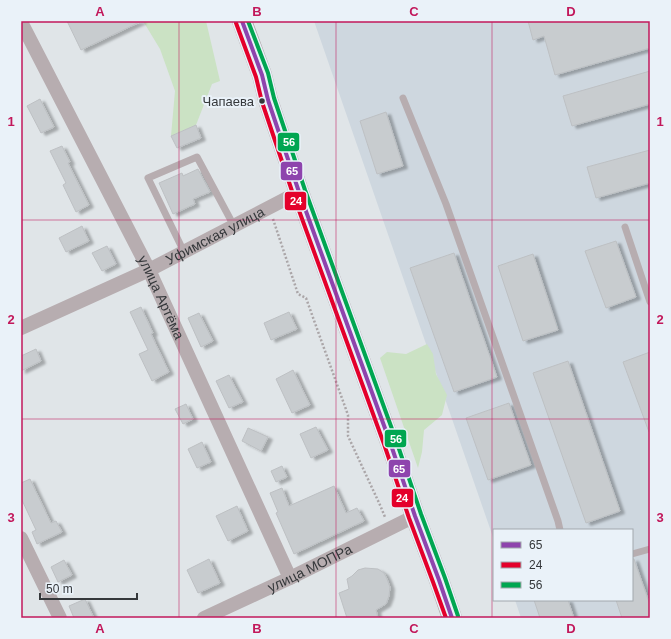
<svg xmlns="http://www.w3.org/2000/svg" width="671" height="639" viewBox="0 0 671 639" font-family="Helvetica,sans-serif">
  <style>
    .built { fill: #ced7df }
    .green { fill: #cbe2c4 }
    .building { fill: #c8cccf; stroke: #bdc0c3; filter: url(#shadow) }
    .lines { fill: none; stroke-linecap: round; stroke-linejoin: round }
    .path { stroke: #aba6a8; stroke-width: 2.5; stroke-dasharray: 2 2; stroke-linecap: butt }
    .lane { stroke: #b7adb0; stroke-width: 7 }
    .street { stroke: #b7adb0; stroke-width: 14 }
    .secondary { stroke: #aea2a5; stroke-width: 20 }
    .bus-1-casing { stroke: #eaf2f9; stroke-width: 7 }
    .bus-2-casing { stroke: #eaf2f9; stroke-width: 7 }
    .bus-3-casing { stroke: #eaf2f9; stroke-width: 7 }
    .bus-1 { stroke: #8e44ad; stroke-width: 4 }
    .bus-2 { stroke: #e4002b; stroke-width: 4 }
    .bus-3 { stroke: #00a651; stroke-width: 4 }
    .grid { fill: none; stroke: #c2185b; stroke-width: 1; stroke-opacity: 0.55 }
    .bus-dot { fill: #35383b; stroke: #eaf2f9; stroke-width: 1.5 }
    .labels { text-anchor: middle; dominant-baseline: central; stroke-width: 4; stroke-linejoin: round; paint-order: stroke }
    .bus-label { font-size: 13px; fill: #35383b; stroke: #eaf2f9; text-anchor: end }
    .street-label { font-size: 14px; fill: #35383b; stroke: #eaf2f9 }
    .line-badge { stroke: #eaf2f9; stroke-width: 1.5 }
    .badge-label { font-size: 11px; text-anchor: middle; font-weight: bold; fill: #fff }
    .neatline { fill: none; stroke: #c2185b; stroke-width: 1.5 }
    .grid-label { font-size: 13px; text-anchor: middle; font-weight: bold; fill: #c2185b }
  </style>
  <defs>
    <filter id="shadow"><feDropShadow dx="4.5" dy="2.5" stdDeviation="1" flood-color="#0004"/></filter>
  </defs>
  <rect width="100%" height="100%" fill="#e0e5e8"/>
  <path class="built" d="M314,21H650V618H521L515,600H632V530H494V540Z"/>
  <g class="green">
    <path d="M143,21H206L220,81L212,84L196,125L171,136L175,91L160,49Z"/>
    <path d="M427,344L433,354L436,374L447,395L442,415L424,430L422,452L418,468L380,358L387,352L406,354Z"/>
  </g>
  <g class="building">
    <path d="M67,21H142L81,50Z"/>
    <path d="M528,21H650V48L555,75L544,36L533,40Z"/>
    <path d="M650,71V104L572,126L563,96Z"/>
    <path d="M40,99L54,127L41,133L27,106Z"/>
    <path d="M386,112L403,166L377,174L360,121Z"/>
    <path d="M196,125L201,138L177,148L171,136Z"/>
    <path d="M62,146L70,162L68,163L89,205L76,212L63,185L66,183L50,151Z"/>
    <path d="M650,150V183L596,198L587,167Z"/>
    <path d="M198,169L210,192L193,199L195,204L173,214L159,183L182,173L183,176Z"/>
    <path d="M82,226L89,241L66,252L59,238Z"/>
    <path d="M616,241L636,297L606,308L585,251Z"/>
    <path d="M107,246L116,264L102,271L92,253Z"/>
    <path d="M454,253L497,377L454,392L410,268Z"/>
    <path d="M533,254L558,330L523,341L498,266Z"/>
    <path d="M141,307L153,333L151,334L169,372L152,381L139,354L148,350L130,312Z"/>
    <path d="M289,312L297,329L271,340L264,323Z"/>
    <path d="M199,313L213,341L201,347L188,318Z"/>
    <path d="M36,349L41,361L21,371V356Z"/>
    <path d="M650,352V432H649L623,362Z"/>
    <path d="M568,361L620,511L586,523L533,373Z"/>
    <path d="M293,370L310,405L292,413L276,379Z"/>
    <path d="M229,375L243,402L229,408L216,381Z"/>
    <path d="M509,403L531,465L488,480L466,418Z"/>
    <path d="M186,404L193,419L183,424L175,409Z"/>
    <path d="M316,427L328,450L311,458L300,434Z"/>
    <path d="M248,428L268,437L261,451L242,441Z"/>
    <path d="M202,442L211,462L197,468L188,449Z"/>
    <path d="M282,466L287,477L276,482L271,471Z"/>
    <path d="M30,479L51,523L56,521L62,532L37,544L32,532L36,530L21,498V483Z"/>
    <path d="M334,486L346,513L357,508L364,521L294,554L276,513L278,512L270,493L282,488L289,506Z"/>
    <path d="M237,506L248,531L228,541L216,516Z"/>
    <path d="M209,559L220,583L198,593L187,570Z"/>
    <path d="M632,559H634L650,605V618H622L616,600H632Z"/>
    <path d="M64,560L72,575L58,582L51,567Z"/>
    <path d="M365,568L378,569L384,573L387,579L390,587L389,596L386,604L376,610L378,618H347L339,593L349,589L347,579L352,576L358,570Z"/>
    <path d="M85,599L94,618H74L69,606Z"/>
    <path d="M534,600H568L574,618H540Z"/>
  </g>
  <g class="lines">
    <path class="path" d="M273,219L298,294L306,298L348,415V436L380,505L385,517"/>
    <g class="lane">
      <path d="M403,98L446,204L558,521L560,530"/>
      <path d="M625,227L650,302"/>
      <path d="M184,252L148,178L197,157L234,226"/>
      <path d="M632,554L650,549"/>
    </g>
    <g class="street">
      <path id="s1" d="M21,22L149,270L290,578"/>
      <path id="s2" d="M21,328L149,270L299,192"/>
      <path d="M21,538L60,618"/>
      <path id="s3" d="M204,618L290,578L415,516"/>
    </g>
    <path class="secondary" d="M242,21L262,75L268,100L299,192L390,442L415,516L439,580L452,618"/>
    <g class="bus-1-casing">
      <path id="bus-1" d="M242,21L262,75L268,100L299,192L390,442L415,516L439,580L452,618"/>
    </g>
    <g class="bus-2-casing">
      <path id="bus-2" d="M236,23L256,77L262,102L293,194L384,444L409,518L433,582L446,618"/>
    </g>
    <g class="bus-3-casing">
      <path id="bus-3" d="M248,21L268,73L274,98L305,190L396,440L421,514L445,578L458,616"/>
    </g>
    <use href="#bus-1" class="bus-1"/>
    <use href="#bus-2" class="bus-2"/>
    <use href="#bus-3" class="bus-3"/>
  </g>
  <path class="grid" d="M179,21V618M336,21V618M492,21V618M21,220H650M21,419H650"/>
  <circle class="bus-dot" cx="262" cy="101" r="3.5"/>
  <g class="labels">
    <g class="bus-label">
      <text x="254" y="101">Чапаева</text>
    </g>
    <g class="street-label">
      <text stroke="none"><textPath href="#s2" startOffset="215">Уфимская улица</textPath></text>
      <text stroke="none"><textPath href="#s1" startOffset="309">улица Артёма</textPath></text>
      <text stroke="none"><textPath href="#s3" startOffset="117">улица МОПРа</textPath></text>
    </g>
  </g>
  <g class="line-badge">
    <rect x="277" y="132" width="23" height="20" rx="4" fill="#00a651"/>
    <rect x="280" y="161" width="23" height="20" rx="4" fill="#8e44ad"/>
    <rect x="284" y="191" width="23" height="20" rx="4" fill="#e4002b"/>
    <rect x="384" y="429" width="23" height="19" rx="4" fill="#00a651"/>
    <rect x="388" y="459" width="23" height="19" rx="4" fill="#8e44ad"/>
    <rect x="391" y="488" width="23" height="20" rx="4" fill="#e4002b"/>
  </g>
  <g class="badge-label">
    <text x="289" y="146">56</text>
    <text x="292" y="175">65</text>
    <text x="296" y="205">24</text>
    <text x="396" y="443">56</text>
    <text x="399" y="473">65</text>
    <text x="402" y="502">24</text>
  </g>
  <rect width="671" height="639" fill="none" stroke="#eaf2f9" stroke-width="44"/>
  <rect x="493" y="529" width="140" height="72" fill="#eaf2f9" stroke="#a2a8ad"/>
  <rect x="501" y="542" width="20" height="6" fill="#8e44ad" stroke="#a2a8ad"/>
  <text x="529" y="549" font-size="12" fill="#35383b">65</text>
  <rect x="501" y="562" width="20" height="6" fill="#e4002b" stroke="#a2a8ad"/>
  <text x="529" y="569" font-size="12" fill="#35383b">24</text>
  <rect x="501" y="582" width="20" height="6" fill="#00a651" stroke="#a2a8ad"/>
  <text x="529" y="589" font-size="12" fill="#35383b">56</text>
  <path d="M40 593v6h97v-6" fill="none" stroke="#35383b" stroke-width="2"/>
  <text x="46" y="593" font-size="12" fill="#35383b" stroke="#eaf2f9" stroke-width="3" paint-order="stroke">50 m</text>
  <rect x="22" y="22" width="627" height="595" class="neatline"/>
  <g class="grid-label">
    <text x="100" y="16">A</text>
    <text x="257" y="16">B</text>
    <text x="414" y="16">C</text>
    <text x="571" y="16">D</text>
    <text x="11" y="126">1</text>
    <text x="660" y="126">1</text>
    <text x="11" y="324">2</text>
    <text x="660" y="324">2</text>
    <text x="11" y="522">3</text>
    <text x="660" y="522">3</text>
    <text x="100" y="633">A</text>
    <text x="257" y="633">B</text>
    <text x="414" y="633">C</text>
    <text x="571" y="633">D</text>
  </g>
</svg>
